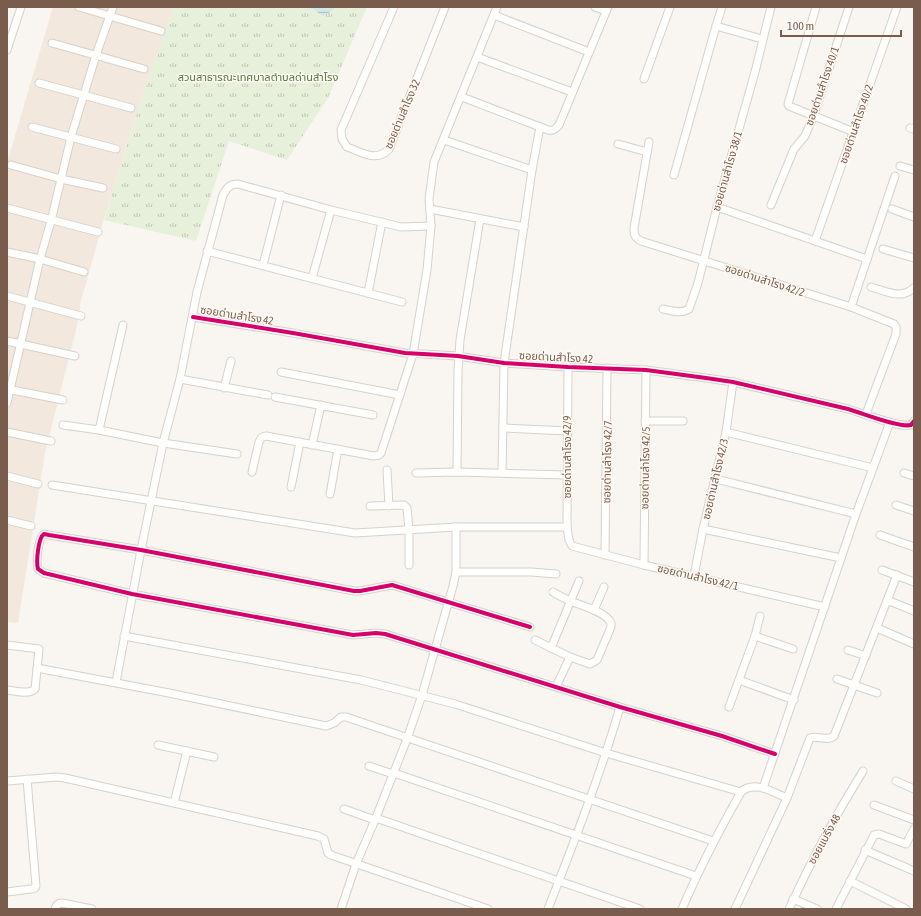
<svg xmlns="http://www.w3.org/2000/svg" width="921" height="916" viewBox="0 0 921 916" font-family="'Asap Condensed','Noto Sans Thai',sans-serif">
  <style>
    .residential { fill: #f2e8de }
    .park { fill: url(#park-tufts) }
    .water { fill: url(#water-rules) }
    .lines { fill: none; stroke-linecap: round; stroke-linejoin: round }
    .street-casing { stroke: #d7d1cb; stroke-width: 9 }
    .street { stroke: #fefefd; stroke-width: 7 }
    .cycleway-casing { stroke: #fffaf3; stroke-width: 6 }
    .cycleway { stroke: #d6006c; stroke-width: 4 }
    .labels { text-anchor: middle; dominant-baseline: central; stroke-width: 3; stroke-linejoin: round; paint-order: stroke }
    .park-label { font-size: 11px; fill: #537a41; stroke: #fffaf3 }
    .street-label { font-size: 11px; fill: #7a5c4d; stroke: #fffaf3 }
  </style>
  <defs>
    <pattern id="park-tufts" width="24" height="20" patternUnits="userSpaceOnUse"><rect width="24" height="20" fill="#e7f0db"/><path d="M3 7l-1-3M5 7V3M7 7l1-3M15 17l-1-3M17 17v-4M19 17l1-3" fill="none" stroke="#c0c6b4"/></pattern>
    <pattern id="water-rules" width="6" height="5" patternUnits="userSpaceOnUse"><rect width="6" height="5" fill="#d0e8ea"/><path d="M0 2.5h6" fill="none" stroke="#aebfc0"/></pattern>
  </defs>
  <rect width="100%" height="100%" fill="#f9f5f0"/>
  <path class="residential" d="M53,7H174L135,119L103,222L81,301L77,326L45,453L18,623L7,622V163Z"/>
  <path class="park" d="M174,7H367L328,98L287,160L229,141L196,241L104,220L135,119Z"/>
  <path class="water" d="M310,7H336L330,12L323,16Z"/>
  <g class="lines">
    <g class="street-casing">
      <g id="street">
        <path d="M79,7L161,31"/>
        <path d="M394,7L341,130L342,139L347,147C362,152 376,163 389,149L445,7"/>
        <path d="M595,7L606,11"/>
        <path d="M722,7L716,26L762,39"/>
        <path d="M816,7L788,104L789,106L854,132"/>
        <path d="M494,15L589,52"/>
        <path d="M52,43L144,69"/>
        <path d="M7,50L21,7"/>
        <path d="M477,57L572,92"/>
        <path d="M644,79L670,7"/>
        <path d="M39,83L131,108"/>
        <path d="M462,97L548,130C554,131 555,129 559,125L608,7"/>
        <path d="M32,127L116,149"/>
        <path d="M910,128L914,129"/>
        <path d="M444,140L532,170"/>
        <path d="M649,142L634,228C634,235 635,238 641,241L851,307L894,324L896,327V334L866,414"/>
        <path d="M618,144L647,152"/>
        <path d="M11,165L61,179L103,188"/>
        <path d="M900,166L914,170"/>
        <path d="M674,175L716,26"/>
        <path d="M771,205L794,149L805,136L813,117L849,7"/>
        <path d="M717,207L867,259"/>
        <path d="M7,208L98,232"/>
        <path d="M430,209L524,227"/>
        <path d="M892,209L914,217"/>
        <path d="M815,241L897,7"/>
        <path d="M883,249L914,258"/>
        <path d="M207,251L402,302"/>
        <path d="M7,252L40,259L84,272"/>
        <path d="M263,265L281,195"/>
        <path d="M312,278L331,210"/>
        <path d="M871,287C886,291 900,300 914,288"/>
        <path d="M368,293L382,222"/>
        <path d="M7,296L81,316"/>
        <path d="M851,307L895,176"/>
        <path d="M663,309C671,311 682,314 689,309L698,283L717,207L755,72L771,7"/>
        <path d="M193,317L293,333L405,353L458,356L504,363L568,367L646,370L706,378L733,382L848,409C862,413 899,428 911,425L914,421"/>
        <path d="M7,341L75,356"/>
        <path d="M568,367L567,527L569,540L572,546L644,565L825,607"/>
        <path d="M281,372L400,395"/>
        <path d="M180,379L268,395"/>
        <path d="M224,388L231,361"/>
        <path d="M7,389L63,400"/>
        <path d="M275,397L373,415"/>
        <path d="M7,403L40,259L51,221L71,137L96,55L113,7"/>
        <path d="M645,421H683"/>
        <path d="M63,425L99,430L163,443L237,454"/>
        <path d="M504,428L568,431"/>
        <path d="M99,430L123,325"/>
        <path d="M7,432L51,441"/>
        <path d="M726,432L873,468"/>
        <path d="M312,445L321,405"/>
        <path d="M387,470L389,506"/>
        <path d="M252,472L259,442L262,437L266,436L374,456L379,455L381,453L413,354L427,270L431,226L429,199L434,162L497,7"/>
        <path d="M457,472L458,370L460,340L480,219"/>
        <path d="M416,473L457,472L567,475"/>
        <path d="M502,473L504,363L532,170L540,127"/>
        <path d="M904,473L914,476"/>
        <path d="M7,476L38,484"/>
        <path d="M716,479L856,514"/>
        <path d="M52,485L355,533L456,527H567"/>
        <path d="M291,487L300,442"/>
        <path d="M330,494L338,449"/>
        <path d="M896,505L914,511"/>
        <path d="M370,506L404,505L407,508L409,529V565"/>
        <path d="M7,520L31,526"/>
        <path d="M703,529L841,558"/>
        <path d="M880,535L914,547"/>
        <path d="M605,555L607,368"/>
        <path d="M644,565L646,370"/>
        <path d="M882,570L914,582"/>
        <path d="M456,572H531L556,574"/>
        <path d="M694,576L703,529L726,432L733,382"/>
        <path d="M887,600L914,611"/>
        <path d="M594,610L604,587"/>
        <path d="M530,627L392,585L360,591H354L141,550L49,535L44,534C38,538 36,562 38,569L44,573L132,594L353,635L376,633L385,634L620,707L722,736L775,754"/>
        <path d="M877,628L914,644"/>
        <path d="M124,636L361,680L455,704L606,753L741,792"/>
        <path d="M755,636L793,649"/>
        <path d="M535,640L570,657L590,664L597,660L611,627V623C606,612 583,606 573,602C566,599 559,596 553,592"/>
        <path d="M7,645L39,649L35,689C29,695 15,691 7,690"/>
        <path d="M551,648L579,581"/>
        <path d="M848,650L866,656"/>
        <path d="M37,668L169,693L326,726L334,723L341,717H346L713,841"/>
        <path d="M837,679L877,693"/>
        <path d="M739,680L794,700"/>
        <path d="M116,682L141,550L163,443L180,379L197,292L223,195C227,188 229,184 238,184L331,210L401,227L431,226"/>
        <path d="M556,687L570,657"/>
        <path d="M729,707L755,636L760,616"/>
        <path d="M158,745L214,757"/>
        <path d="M369,766L393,774"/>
        <path d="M394,773L696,876"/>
        <path d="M7,781L57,777L65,778L318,836L324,839L328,853L331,855L488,909"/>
        <path d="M896,781L914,789"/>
        <path d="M763,788L856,514L890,422"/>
        <path d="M787,798L810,738C818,735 827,742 834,736L897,575"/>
        <path d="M174,803L187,751"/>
        <path d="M874,805L914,820"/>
        <path d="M344,809L375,820"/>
        <path d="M376,818L640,909"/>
        <path d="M865,850L914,871"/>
        <path d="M850,881L906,909"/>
        <path d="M7,892L31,889L35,888L36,886L27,779"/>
        <path d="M793,899L817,909"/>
        <path d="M55,909C56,905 58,903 62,903L92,909"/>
        <path d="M341,909L356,864L375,820L407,739L422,695L453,586L456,572V527"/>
        <path d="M548,909C574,842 600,776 620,707"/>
        <path d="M682,909C699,869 719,831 741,792C754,780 773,792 787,798L735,909"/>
        <path d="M789,909C811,861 835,816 863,771"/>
        <path d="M836,909L874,835L879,834L906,844L914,829"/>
      </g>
    </g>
    <use href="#street" class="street"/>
    <g class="cycleway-casing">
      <g id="cycleway">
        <path d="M193,317L293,333L405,353L458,356L504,363L568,367L646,370L706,378L733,382L848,409C862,413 899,428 911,425L914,421"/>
        <path d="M530,627L392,585L360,591H354L141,550L49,535L44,534C38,538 36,562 38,569L44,573L132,594L353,635L376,633L385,634L620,707L722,736L775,754"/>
      </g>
    </g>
    <use href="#cycleway" class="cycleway"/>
  </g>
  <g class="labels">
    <g class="park-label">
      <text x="258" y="77">สวนสาธารณะเทศบาลตำบลด่านสำโรง</text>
    </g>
    <g class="street-label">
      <text transform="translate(822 86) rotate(-71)">ซอยด่านสำโรง 40/1</text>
      <text transform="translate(402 114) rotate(-67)">ซอยด่านสำโรง 32</text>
      <text transform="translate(856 124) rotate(-71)">ซอยด่านสำโรง 40/2</text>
      <text transform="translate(727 171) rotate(-74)">ซอยด่านสำโรง 38/1</text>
      <text transform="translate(765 280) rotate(18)">ซอยด่านสำโรง 42/2</text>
      <text transform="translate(237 315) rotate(9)">ซอยด่านสำโรง 42</text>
      <text transform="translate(556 357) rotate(3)">ซอยด่านสำโรง 42</text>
      <text transform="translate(567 457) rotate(-90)">ซอยด่านสำโรง 42/9</text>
      <text transform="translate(607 462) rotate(-89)">ซอยด่านสำโรง 42/7</text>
      <text transform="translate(645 468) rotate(-89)">ซอยด่านสำโรง 42/5</text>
      <text transform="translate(715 479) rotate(-77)">ซอยด่านสำโรง 42/3</text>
      <text transform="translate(698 577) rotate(13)">ซอยด่านสำโรง 42/1</text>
      <text transform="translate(824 839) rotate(-61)">ซอยแบริ่ง 48</text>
    </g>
  </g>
  <rect width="921" height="916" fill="none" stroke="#7a5c4d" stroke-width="16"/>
  <path d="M781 30v6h120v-6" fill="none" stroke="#7a5c4d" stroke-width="2"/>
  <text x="787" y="30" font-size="12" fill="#7a5c4d" stroke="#fffaf3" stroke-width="3" paint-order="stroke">100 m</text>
</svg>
